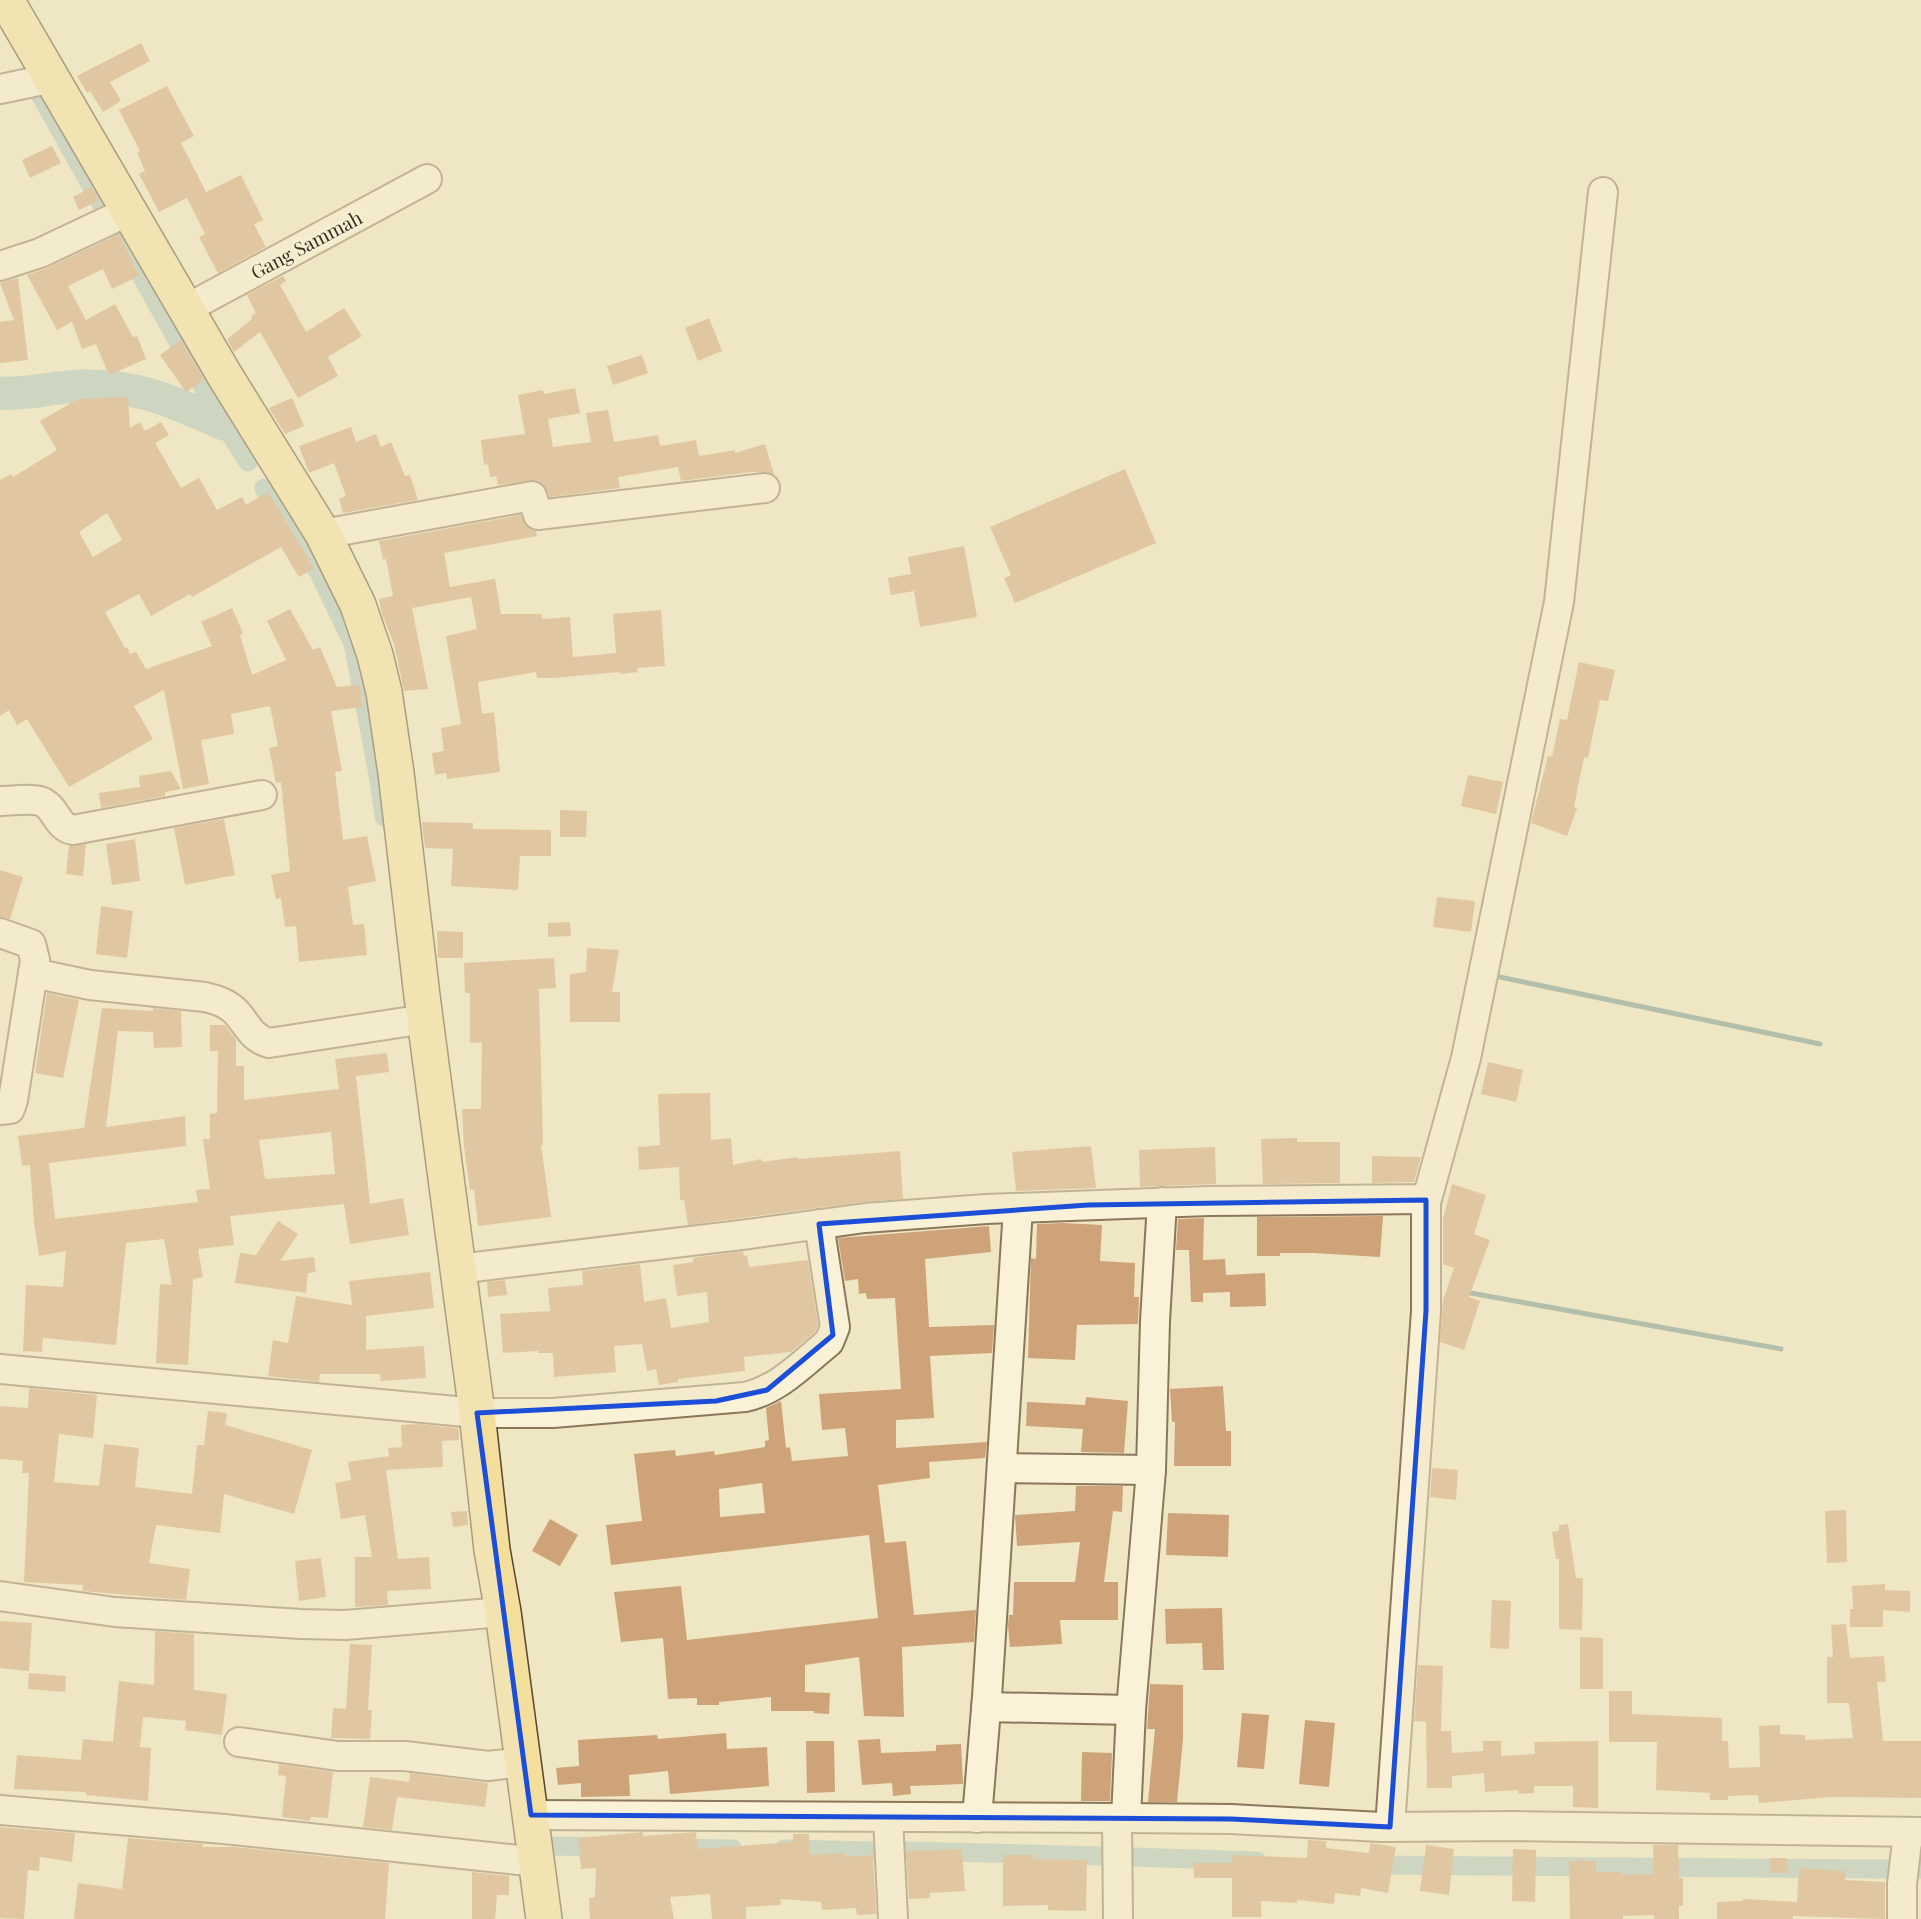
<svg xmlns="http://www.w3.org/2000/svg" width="1921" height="1919" viewBox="0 0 1921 1919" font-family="'Playfair Display',serif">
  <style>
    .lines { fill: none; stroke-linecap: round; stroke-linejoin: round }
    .stream { stroke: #6c918b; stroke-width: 5 }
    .canal { stroke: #a6c2bc; stroke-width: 19 }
    .river { stroke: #a6c2bc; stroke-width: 33 }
    .building { fill: #cfa379; fill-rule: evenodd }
    .minor-casing { stroke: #8b775a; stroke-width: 32 }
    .major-casing { stroke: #58452e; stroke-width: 38 }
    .minor { stroke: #faf2d7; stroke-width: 28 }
    .major { stroke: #f3df9b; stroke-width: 35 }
    .marked { fill: none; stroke: #1d4ed8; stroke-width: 5; stroke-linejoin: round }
    .labels { text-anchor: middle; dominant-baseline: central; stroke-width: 5; stroke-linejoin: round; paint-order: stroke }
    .street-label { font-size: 19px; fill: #3a2e1e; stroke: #f7efd4 }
  </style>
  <rect width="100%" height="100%" fill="#efe6c4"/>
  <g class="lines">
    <g class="stream">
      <path d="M1490,975L1820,1044"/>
      <path d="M1465,1292L1781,1349"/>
    </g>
    <g class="canal">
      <path d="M41,96L103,207"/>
      <path d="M118,234L224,424L248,462"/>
      <path d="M264,488L319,573L353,643L378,774L384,817"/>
      <path d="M552,1846L603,1847"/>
      <path d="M672,1848L733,1849"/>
      <path d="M784,1849L874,1851"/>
      <path d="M905,1851L1102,1856"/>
      <path d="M1132,1857L1257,1861"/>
      <path d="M1368,1865L1888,1869"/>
      <path d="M1919,1869H1921"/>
    </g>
    <path class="river" d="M0,393C29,395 52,387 80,386C139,385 171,401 224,424"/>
  </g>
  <g class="building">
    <path d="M141,43L150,61L110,82L121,101L103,112L90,91L87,93L77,76Z"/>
    <path d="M167,86L194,136L181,143L206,192L241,175L263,220L254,224L266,247L218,273L199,237L205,234L187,198L159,212L139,174L145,171L137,152L140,151L119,110Z"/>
    <path d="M52,146L61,163L30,178L22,160Z"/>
    <path d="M92,187L99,200L79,210L73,197Z"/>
    <path d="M119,234L139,276L112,289L103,269L68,286L86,320L115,304L133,337L137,336L146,359L109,375L96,344L82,349L72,322L57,330L27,275L47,268Z"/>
    <path d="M283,276L286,281L280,285L306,332L344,308L362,336L328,357L338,376L298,398L260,332L234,352L227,339L252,319L251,316L256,313L247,295Z"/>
    <path d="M18,278L28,360L0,363V322L14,320L0,283Z"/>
    <path d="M709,318L722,351L698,361L685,328Z"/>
    <path d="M181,340L204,380L186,392L160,355Z"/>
    <path d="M642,355L648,373L613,385L607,366Z"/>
    <path d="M575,388L580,413L548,419L553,447L591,442L586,413L608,410L614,442L658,435L660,446L696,440L699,456L735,450V453L765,444L774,474L764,472H751L681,481L678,467L618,477L620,488L550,497L544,485L536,480L498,485L496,476L490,477L488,464L484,465L481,440L525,434L518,395L543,390L544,394Z"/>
    <path d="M128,397L130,428L140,422L145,431L161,422L169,435L155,443L181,488L199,478L217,510L242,497L246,505L268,492L314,568L299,577L281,547L192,597L190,594L151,616L139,594L105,612L125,648L127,647L130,654L136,652L146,669L212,646L201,622L232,608L243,633L240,635L252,675L286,660L267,621L290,609L313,650L320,647L337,687L360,685L362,707L331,711L342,771L335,772L343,840L367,836L376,881L348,887L353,925L364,924L367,955L299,962L296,926L285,927L281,898L276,899L271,875L290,871L281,782L276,783L269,748L278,746L270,706L231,714L234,734L201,740L209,784L183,789L164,690L134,706L153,739L69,787L27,719L17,725L9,710L0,716V480L11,474L13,477L57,450L40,421L78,399ZM107,513L122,540L93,557L79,532Z"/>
    <path d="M292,398L304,426L285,434L269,408Z"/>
    <path d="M351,427L356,442L376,434L381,447L391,442L405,476L410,475L418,500L343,513L339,499L346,496L334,463L309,473L299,446Z"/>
    <path d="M1125,469L1156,543L1015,603L1004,578L1011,575L990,527Z"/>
    <path d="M521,515L526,526L536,531L537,536L444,553L450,587L495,579L501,614H542V619L570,617L573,657L616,653L613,614L661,610L665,666L637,668L638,672L620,674L619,672L553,678H537L536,672L478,682L482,714L494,712L500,772L447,779L446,773L435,775L432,753L444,751L441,728L461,724L446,636L477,629L471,597L412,608L428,689L404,691L394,644L382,614L379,599L393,596L386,559L383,560L379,541Z"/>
    <path d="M964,546L977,617L920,627L914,591L891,595L888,578L911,574L908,557Z"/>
    <path d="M1579,662L1615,670L1608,701L1600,700L1588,758L1584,757L1574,807L1577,808L1567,836L1531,823L1548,756L1552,757L1560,719L1567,720Z"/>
    <path d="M171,771L181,789L165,792V796L101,808L99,793L140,787L139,776Z"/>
    <path d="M1468,775L1503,782L1496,814L1461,806Z"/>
    <path d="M560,810L587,811L586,837H560Z"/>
    <path d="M224,819L235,875L185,885L174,828Z"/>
    <path d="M422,822L473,823V829L551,830V856H520L518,890L451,886L453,849L425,848Z"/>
    <path d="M135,839L140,881L112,885L106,844Z"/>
    <path d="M86,844L83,876L66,874L69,846Z"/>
    <path d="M0,870L23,877L10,919L0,917Z"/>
    <path d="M1437,897L1475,901L1471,932L1433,927Z"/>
    <path d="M101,906L133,911L127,958L96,954Z"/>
    <path d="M570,922L571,936L548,937V923Z"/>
    <path d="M437,931L463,932V958H438Z"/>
    <path d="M587,948L619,950L612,992H620V1022H570V974L586,972Z"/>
    <path d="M554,958L556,988L539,989L543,1145H541L551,1217L478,1226L474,1190H470L464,1147L462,1109H481L482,1042L470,1043V993H465L464,963Z"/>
    <path d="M47,993L79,1000L63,1078L35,1073Z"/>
    <path d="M102,1008L153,1011V1008L181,1011L182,1047L154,1048L153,1032L118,1031L106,1127L185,1116L186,1146L49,1163L55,1219L198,1202L196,1190L210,1189L203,1139H210V1114L217,1113L218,1051H210V1025H225L236,1040V1066H244V1100L339,1089L335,1059L387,1053L389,1072L356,1076L370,1204L403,1198L409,1235L350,1244L344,1204L230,1216L234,1245L198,1249L203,1277L193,1279L188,1365L156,1363L160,1284L172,1285L164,1239L126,1243L116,1345L43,1338L42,1352L23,1351L26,1285L63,1287L66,1251L39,1256L34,1222L30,1165L22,1166L18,1136L84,1128ZM331,1132L335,1174L265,1179L259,1140Z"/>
    <path d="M1488,1062L1523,1070L1516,1102L1481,1094Z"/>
    <path d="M710,1093L711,1140L731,1138L733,1165L761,1159L762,1162L798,1157V1159L900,1151L903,1199L863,1202L688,1225L684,1200H680L679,1167L639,1170L638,1147L660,1145L658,1094Z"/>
    <path d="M1297,1138V1142H1340V1183L1263,1184L1261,1139Z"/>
    <path d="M1091,1146L1096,1188L1016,1191L1012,1152Z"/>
    <path d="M1215,1147L1216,1184L1140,1187L1139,1150Z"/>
    <path d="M1372,1156L1421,1157L1414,1182L1372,1183Z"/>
    <path d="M1452,1184L1486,1195L1474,1234L1490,1240L1469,1297L1480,1301L1464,1350L1440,1342L1443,1300L1454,1268L1443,1264V1219Z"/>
    <path d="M1383,1216L1380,1257L1313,1253H1280V1256H1257V1217Z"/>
    <path d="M1204,1218L1203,1260L1225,1259L1226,1275L1265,1273L1266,1306L1230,1307V1292L1203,1293V1302H1191L1189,1250H1176L1178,1219Z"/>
    <path d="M278,1221L298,1234L280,1261L314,1257L316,1272L308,1273L306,1293L235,1283L240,1253L256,1255Z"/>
    <path d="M1063,1223L1102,1225L1100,1261L1135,1263L1134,1297H1139L1138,1324L1077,1325L1075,1360L1028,1358L1031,1258L1036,1259L1037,1224Z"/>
    <path d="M989,1226L991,1252L925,1259L929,1327L994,1325L992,1353L930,1356L934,1418L896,1420V1448L987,1442L985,1458L929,1462L930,1478L878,1485L885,1543L906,1541L914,1615L976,1610L974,1642L902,1647L904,1717L864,1716L859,1657L805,1665V1692L830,1693L829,1714L814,1713V1711H771V1697L719,1702V1705H697V1698L668,1699L663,1638L621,1642L614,1592L681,1586L687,1640L878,1618L869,1535L611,1565L606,1525L642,1521L634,1454L675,1450L676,1456L714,1451L715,1455L765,1447V1441L769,1440L766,1408L781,1401L786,1448L790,1447L792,1461L848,1456L845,1428L822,1430L819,1394L901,1389L895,1298L867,1299L866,1293L859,1294L858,1279L845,1281L838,1238ZM762,1483L765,1513L720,1517L719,1489Z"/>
    <path d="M743,1251L744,1256L747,1255L749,1267L808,1260L818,1325L815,1332L791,1352L744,1357L745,1371L678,1379V1382L659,1385L656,1369L647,1371L642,1344L614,1346L616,1372L554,1377L553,1353H538V1351L503,1353L500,1314L550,1311L548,1288L583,1285L582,1271L640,1264L644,1302L666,1298L671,1328L709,1322L707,1292L677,1296L673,1265L693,1262V1258Z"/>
    <path d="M430,1272L434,1308L366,1316V1350L424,1346L426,1378L381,1381L380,1374H320L319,1382L268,1376L273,1340L288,1343L296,1296L352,1305L349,1281Z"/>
    <path d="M505,1280L507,1295L488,1297L487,1282Z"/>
    <path d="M1223,1386L1226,1431H1231V1466H1174L1175,1422H1172L1170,1389Z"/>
    <path d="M29,1388L97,1395L93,1438L59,1434L54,1482L99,1486L104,1444L139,1448L135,1487L192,1494L197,1445H204L208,1411L227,1413L225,1425L312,1450L294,1514L224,1494L220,1533L156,1525L149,1563L190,1569L186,1600L82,1591L83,1585L24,1582L29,1473H22L23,1461L0,1459V1406L28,1408Z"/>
    <path d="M1086,1397L1128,1401L1124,1453L1081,1452L1083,1429L1026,1426L1027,1402L1085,1405Z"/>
    <path d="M418,1424L458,1428L459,1434V1440L442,1441L443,1467L386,1470L398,1559L429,1557L431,1589L387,1591L388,1605L355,1607V1557H372L365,1515L341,1519L335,1483L351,1480L348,1462L389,1456L388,1448L402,1447L401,1425Z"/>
    <path d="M1432,1468L1458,1470L1456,1500L1430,1497Z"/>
    <path d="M1076,1486H1123L1122,1512L1113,1511L1104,1582H1118V1620H1060L1062,1644L1010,1647L1008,1625L1009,1615H1013L1014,1582H1075L1080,1542L1017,1546L1015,1515L1075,1511Z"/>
    <path d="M1846,1510L1847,1562L1827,1563L1825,1511Z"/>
    <path d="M467,1511L468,1525L453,1527L451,1512Z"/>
    <path d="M1168,1513L1229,1515L1228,1557L1166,1555Z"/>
    <path d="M550,1519L578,1535L560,1566L532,1551Z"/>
    <path d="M1568,1524L1576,1578H1583L1582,1630L1559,1629V1559H1556L1552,1532L1559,1531V1525Z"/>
    <path d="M321,1558L326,1597L299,1601L295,1561Z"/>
    <path d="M1885,1584V1590L1910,1591V1612L1883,1610V1627H1850V1609H1853L1852,1586Z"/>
    <path d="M1492,1600L1511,1601L1509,1649L1490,1648Z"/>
    <path d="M1222,1608L1224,1670H1203L1202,1643L1166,1644L1165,1609Z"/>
    <path d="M0,1621L32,1623L29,1671L0,1668Z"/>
    <path d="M1846,1624L1850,1658L1884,1656L1886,1682H1877L1883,1741H1921V1798L1832,1797L1759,1803L1758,1795L1728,1796V1800H1710V1793L1656,1790L1657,1742H1609V1691H1632V1714L1722,1718V1741H1728L1729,1768L1760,1767L1759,1726L1780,1725V1734L1805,1735V1740L1853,1738L1849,1703H1827V1657H1833L1831,1625Z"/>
    <path d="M155,1631L194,1634V1690L227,1694L222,1735L185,1730L186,1721L143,1717L140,1747L151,1748L148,1801L86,1795V1792L14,1789L17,1755L81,1760L83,1739L113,1742L119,1681L154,1685Z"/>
    <path d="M1580,1637L1603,1638V1689H1580Z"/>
    <path d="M350,1644L372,1645L368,1710H372L370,1739L331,1738L333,1708L346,1709Z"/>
    <path d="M1418,1665L1443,1666L1441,1731H1451L1452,1753L1483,1751V1741H1501V1756L1535,1754L1534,1742L1598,1741V1808L1573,1807V1786H1534V1793L1519,1794L1518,1790L1485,1792L1484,1773L1452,1776V1788H1427L1426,1722L1414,1721Z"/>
    <path d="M29,1673L66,1676L65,1692L28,1689Z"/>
    <path d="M1150,1684L1183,1685V1739L1177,1802H1148L1155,1729H1147Z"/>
    <path d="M1242,1713L1269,1715L1264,1769L1237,1767Z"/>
    <path d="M1305,1720L1335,1723L1329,1787L1299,1784Z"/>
    <path d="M726,1733L727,1749L767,1747L769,1786L670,1794L668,1771L629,1775L630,1796L581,1797V1783L558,1785L556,1768L579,1766L578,1740L657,1735L658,1739Z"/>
    <path d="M880,1739L881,1753L936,1751V1745L961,1744L963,1784L910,1786L911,1794L893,1796L892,1783L862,1785L858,1740Z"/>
    <path d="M806,1741H834L835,1792L807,1793Z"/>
    <path d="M1082,1752L1112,1753L1110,1801H1081Z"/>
    <path d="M279,1764L333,1772L328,1818L311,1817L310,1821L282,1817L286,1776L278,1775Z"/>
    <path d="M410,1773L488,1783L485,1807L397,1797L392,1830L363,1827L370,1777L409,1782Z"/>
    <path d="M0,1827L75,1833L72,1862L40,1857L39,1871L28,1870L24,1919L0,1918Z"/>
    <path d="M643,1832V1836L696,1832L697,1849L793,1842V1834H809V1855L845,1853L846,1857L873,1855L876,1914L857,1915L856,1908L822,1910L821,1902L780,1899L781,1905L746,1907V1919H712L710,1894L670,1897L674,1919H590L589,1898L595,1897L596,1868L581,1869L578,1838Z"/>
    <path d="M128,1838L203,1844V1847H234L389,1863L385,1919H74L78,1883L122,1889Z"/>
    <path d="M1308,1840L1326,1841V1848L1369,1853L1370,1843L1396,1847L1388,1893L1361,1888L1360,1896L1335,1893L1334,1904L1297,1900V1903L1261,1901V1917H1232V1878H1194L1193,1863H1232V1855L1307,1858Z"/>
    <path d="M1426,1845L1454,1849L1449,1895L1420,1891Z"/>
    <path d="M1653,1845H1678L1679,1878H1683V1906H1679V1919H1654V1915L1623,1916V1919H1570L1569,1861H1596V1872H1622V1875L1654,1874Z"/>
    <path d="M962,1849L965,1891L930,1893V1898L909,1899L906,1851Z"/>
    <path d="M1513,1849L1536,1850L1535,1902L1512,1901Z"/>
    <path d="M1003,1855H1033V1859L1087,1860L1086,1911L1048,1910V1905L1003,1906Z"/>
    <path d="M1770,1858H1787L1788,1873H1771Z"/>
    <path d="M1799,1868L1845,1871V1880L1885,1882V1919L1793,1916V1919H1717V1902L1743,1901V1899L1797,1902Z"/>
    <path d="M472,1872L509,1876V1895H497L495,1919H472Z"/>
  </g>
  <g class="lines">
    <g class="minor-casing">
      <g id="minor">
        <path d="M0,89L53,78"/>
        <path d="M0,266L40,253L129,211"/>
        <path d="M186,309L427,179"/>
        <path d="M323,534L532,496L538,515L765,488"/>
        <path d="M0,801C12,801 28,798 40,801C56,806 56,827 73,830L262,795"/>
        <path d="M0,933L31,944L35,960L13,1100L10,1109L0,1110"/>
        <path d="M33,973L90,985L205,997C217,1000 227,1003 236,1012C247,1024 251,1038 269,1043L425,1019"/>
        <path d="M458,1269L749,1234L865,1218L986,1209L1209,1201L1427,1199L1466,1058L1559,602L1603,192"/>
        <path d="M0,1369L477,1413H553L745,1397C778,1390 803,1363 829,1342L835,1327L819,1224"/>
        <path d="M1002,1468L1151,1470"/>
        <path d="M0,1596L115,1612L301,1624L345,1625L503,1612"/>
        <path d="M986,1707L1131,1710"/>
        <path d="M239,1742L338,1756H405L488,1766L523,1762"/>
        <path d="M0,1810L224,1829L537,1862"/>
        <path d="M531,1815L1126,1818L1231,1819L1381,1827L1512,1826L1921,1832"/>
        <path d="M888,1817L893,1919"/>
        <path d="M977,1818L987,1697L1018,1208"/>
        <path d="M1117,1818L1118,1919"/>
        <path d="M1126,1818L1131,1710L1151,1470L1155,1321L1162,1202"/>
        <path d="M1390,1827L1426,1311V1200"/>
        <path d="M1902,1919V1884L1908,1833"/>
      </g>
    </g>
    <g class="major-casing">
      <path id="major" d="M6,0L225,376L323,534L358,605L375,655L384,692L396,773L422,996L477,1413L492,1550L503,1612L544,1919"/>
    </g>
    <use href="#minor" class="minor"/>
    <use href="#major" class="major"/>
  </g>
  <path d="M0 0H1921V1919H0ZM1426,1200V1311L1390,1827L1231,1819L531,1815L477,1413L716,1401L767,1390L833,1335L819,1224L1088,1205Z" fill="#efe6c4" fill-opacity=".55" fill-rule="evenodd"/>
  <path class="marked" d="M1426,1200V1311L1390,1827L1231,1819L531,1815L477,1413L716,1401L767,1390L833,1335L819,1224L1088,1205Z"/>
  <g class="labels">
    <g class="street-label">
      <text transform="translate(306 244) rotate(-28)">Gang Sammah</text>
    </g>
  </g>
</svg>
